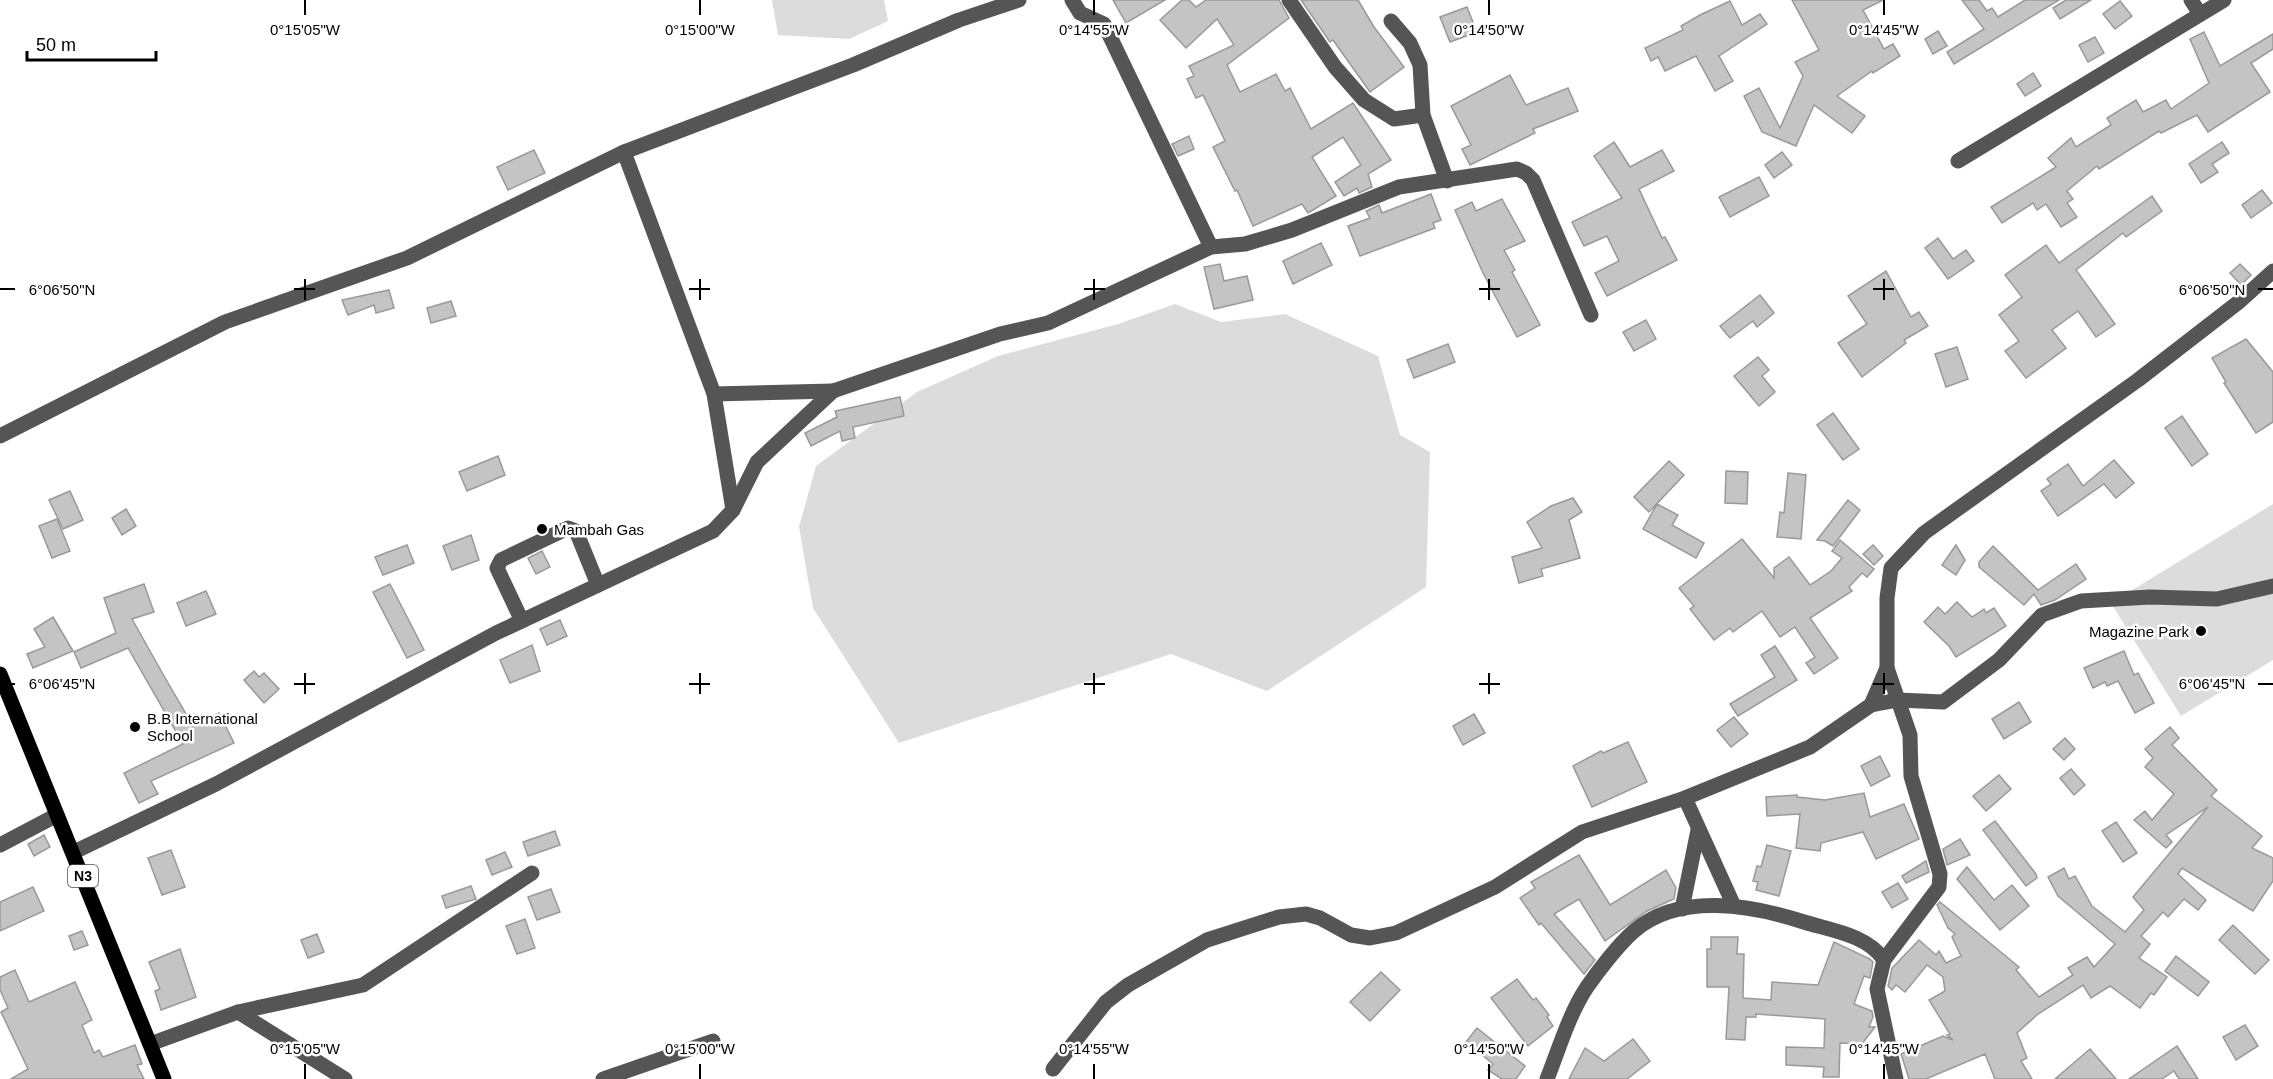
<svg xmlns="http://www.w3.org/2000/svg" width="2273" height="1079" viewBox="0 0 2273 1079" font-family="Arial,sans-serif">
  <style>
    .green { fill: #dcdcdc }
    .building { fill: #c4c4c4; stroke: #999; stroke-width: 1.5 }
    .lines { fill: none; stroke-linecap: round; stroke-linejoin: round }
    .minor { stroke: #555; stroke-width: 15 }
    .major { stroke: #000; stroke-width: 15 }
    .ticks { fill: none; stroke: #000; stroke-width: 2 }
    .poi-dot { fill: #000; stroke: #fff; stroke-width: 2 }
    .labels { text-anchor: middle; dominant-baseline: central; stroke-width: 5; stroke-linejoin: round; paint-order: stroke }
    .shield { fill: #fff; stroke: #4c4c4c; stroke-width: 1.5 }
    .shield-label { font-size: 14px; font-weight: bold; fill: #000 }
    .poi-label { font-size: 15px; fill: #000; stroke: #fff; text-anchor: start }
    .ticks-label { font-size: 15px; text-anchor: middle; fill: #000; stroke: #fff; stroke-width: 5; stroke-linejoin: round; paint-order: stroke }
  </style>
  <rect width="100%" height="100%" fill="#fff"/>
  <g class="green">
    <path d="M772,0H884L888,21L849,39L778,35Z"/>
    <path d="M1175,304L1221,322L1285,314L1378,356L1400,435L1430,452L1426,587L1267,691L1171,654L899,743L813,608L799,527L816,466L917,392L998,356L1118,324Z"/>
    <path d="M2273,504V660L2181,716L2111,603Z"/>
  </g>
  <g class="building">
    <path d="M1113,0H1165L1126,23Z"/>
    <path d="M1182,0H1189L1196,7L1206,0H1279L1289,18L1227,65L1240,92L1276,74L1285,91L1290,88L1311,129L1353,103L1391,160L1368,174L1372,187L1359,193L1357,188L1344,196L1335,182L1361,165L1343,137L1312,157L1336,196L1308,213L1302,204L1253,226L1237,190L1235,191L1213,147L1225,141L1203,95L1196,98L1187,79L1194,76L1189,66L1234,45L1217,19L1186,48L1160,20Z"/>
    <path d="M1301,0H1358L1374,27L1404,67L1370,92L1333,40L1330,42Z"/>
    <path d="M1792,0H1883L1863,10L1884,49L1893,44L1900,56L1873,73L1872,71L1837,96L1865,116L1852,133L1814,105L1796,146L1762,132L1744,96L1759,88L1780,128L1803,76L1795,62L1819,50Z"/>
    <path d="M1962,0H1979L1987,11L1992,8L1998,17L2025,0H2059L1954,64L1947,52L1984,29Z"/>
    <path d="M2066,0H2091L2060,19L2053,8Z"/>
    <path d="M1730,1L1742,25L1760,14L1767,24L1719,56L1733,81L1715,91L1696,56L1665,71L1658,57L1651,61L1645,48L1683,30L1681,26L1700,15Z"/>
    <path d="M2120,1L2132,16L2115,29L2103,14Z"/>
    <path d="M1467,7L1477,32L1450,42L1440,17Z"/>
    <path d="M1938,31L1947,46L1933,54L1925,39Z"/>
    <path d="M2204,32L2220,66L2273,34V49L2251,63L2270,92L2208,132L2197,115L2161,133L2159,131L2099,169L2097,166L2067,191L2073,199L2067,203L2077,217L2061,227L2046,204L2037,210L2033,203L2002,223L1991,207L2056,167L2048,158L2071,138L2076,147L2111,125L2107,118L2136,100L2143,112L2166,100L2171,109L2209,83L2190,39Z"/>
    <path d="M2095,37L2104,53L2088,62L2079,45Z"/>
    <path d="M2033,73L2041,86L2025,96L2017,84Z"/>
    <path d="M1510,75L1526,105L1568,88L1578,111L1533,129L1535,133L1470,165L1462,149L1471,145L1451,106Z"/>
    <path d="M1189,136L1194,149L1178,156L1172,144Z"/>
    <path d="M1614,142L1630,167L1662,150L1674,171L1639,189L1662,238L1665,237L1677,260L1607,296L1595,273L1619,261L1607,236L1584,246L1572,222L1622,198L1594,156Z"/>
    <path d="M2222,142L2229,153L2212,164L2218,172L2201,183L2189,164Z"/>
    <path d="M534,150L545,173L508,190L497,167Z"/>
    <path d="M1782,152L1792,165L1774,178L1765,165Z"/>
    <path d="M1759,177L1769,196L1730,217L1719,197Z"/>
    <path d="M2262,190L2272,203L2251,218L2242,205Z"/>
    <path d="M1431,194L1441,220L1433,223L1435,228L1360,256L1348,226L1370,218L1366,211L1379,205L1382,213Z"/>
    <path d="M2152,196L2162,211L2126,237L2123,233L2076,270L2115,324L2096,337L2078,311L2052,330L2066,348L2026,378L2005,351L2019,341L1999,315L2022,297L2005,275L2046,245L2059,263Z"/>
    <path d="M1502,199L1525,241L1504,250L1515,270L1512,272L1540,325L1517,337L1483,273L1455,210L1472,202L1476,211Z"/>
    <path d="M1938,238L1953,259L1966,250L1974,261L1948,279L1925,248Z"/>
    <path d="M1321,243L1332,265L1293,284L1283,261Z"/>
    <path d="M1220,264L1224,281L1247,276L1253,300L1214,309L1204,267Z"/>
    <path d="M2240,264L2251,275L2241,285L2230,273Z"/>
    <path d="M1886,271L1911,317L1919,312L1928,326L1904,340L1906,343L1862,377L1838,343L1867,324L1848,296Z"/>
    <path d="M389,290L394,308L376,313L374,305L348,315L342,300Z"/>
    <path d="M1760,295L1774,313L1757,327L1753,321L1730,338L1720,326Z"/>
    <path d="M451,301L456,316L431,323L427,308Z"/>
    <path d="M1646,320L1656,339L1634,351L1623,332Z"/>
    <path d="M2246,339L2273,372V422L2256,433L2224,383L2226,382L2212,358Z"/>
    <path d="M1448,344L1455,362L1414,378L1407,360Z"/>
    <path d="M1957,347L1968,379L1946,387L1935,354Z"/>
    <path d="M1758,357L1769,370L1762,376L1775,392L1759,406L1734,376Z"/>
    <path d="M900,397L904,416L853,427L855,438L842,441L840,431L811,446L805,433L837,417L835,411Z"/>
    <path d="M1833,413L1859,449L1843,460L1817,425Z"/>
    <path d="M2182,416L2208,454L2192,466L2165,428Z"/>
    <path d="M498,456L505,475L467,491L459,472Z"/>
    <path d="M2114,460L2134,483L2116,498L2104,484L2058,516L2041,491L2051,484L2047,479L2068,464L2083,486Z"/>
    <path d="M1669,461L1684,475L1649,512L1634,497Z"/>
    <path d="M1726,471L1748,472L1747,504L1725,503Z"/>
    <path d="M1788,473L1806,475L1801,539L1777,537L1780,512L1784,513Z"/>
    <path d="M70,491L83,520L63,529L49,500Z"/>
    <path d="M1573,498L1582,512L1569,520L1580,558L1541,569L1543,576L1519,583L1512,557L1542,548L1527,522L1551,506Z"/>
    <path d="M1848,500L1860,510L1833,546L1825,541L1817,540Z"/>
    <path d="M1657,504L1678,515L1672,525L1704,543L1696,558L1643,529Z"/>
    <path d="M126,509L136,526L122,535L112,518Z"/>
    <path d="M57,519L70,551L52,558L39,526Z"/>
    <path d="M471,535L479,560L452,570L443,546Z"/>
    <path d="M1742,539L1774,578V568L1789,557L1810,585L1831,571L1842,558L1832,551L1840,540L1874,569L1867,577L1862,573L1849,587L1852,591L1810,618L1838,658L1814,674L1806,663L1815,657L1795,627L1780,637L1762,611L1733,632L1730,628L1714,640L1690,609L1694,606L1679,588Z"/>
    <path d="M407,545L414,563L383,575L375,557Z"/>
    <path d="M1873,545L1883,556L1874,565L1863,554Z"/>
    <path d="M1956,545L1965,560L1956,575L1942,565Z"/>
    <path d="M1993,546L2038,590L2076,564L2086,579L2055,600L2041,605L2034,594L2024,605L1979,567V562Z"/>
    <path d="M542,551L550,567L536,574L528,558Z"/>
    <path d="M144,584L154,612L132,619L164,676L193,726L219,713L234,743L151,781L158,794L139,803L124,773L183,744L128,648L81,668L74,652L116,633L104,598Z"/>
    <path d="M390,584L424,650L407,658L373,592Z"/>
    <path d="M206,591L216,614L186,626L177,603Z"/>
    <path d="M1957,602L1972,617L1984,609L1986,613L1994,608L2006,626L1956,657L1949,646L1924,622L1938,607L1945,614Z"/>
    <path d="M53,617L73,651L33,668L27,654L45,647L34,629Z"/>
    <path d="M560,620L567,636L547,645L540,629Z"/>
    <path d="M532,645L540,671L510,683L500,660Z"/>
    <path d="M1775,646L1797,680L1738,716L1730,704L1775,677L1761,655Z"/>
    <path d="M2124,651L2134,675L2138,673L2154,703L2135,713L2118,681L2107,686L2105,682L2093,688L2084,668Z"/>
    <path d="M254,671L259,677L264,673L279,689L264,703L244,680Z"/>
    <path d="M2019,702L2031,722L2004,739L1992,719Z"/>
    <path d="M1474,714L1485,733L1463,745L1453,726Z"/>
    <path d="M1734,717L1748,734L1731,747L1717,730Z"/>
    <path d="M2170,727L2179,738L2172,745L2217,790L2211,796L2262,836L2252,848L2273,858V881L2253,911L2182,868L2178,874L2206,900L2198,910L2184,899L2168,917L2163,912L2141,936L2150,944L2139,958L2167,977L2154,995L2151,993L2140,1008L2110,986L2091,998L2083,985L2038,1014L2017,1033L2027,1058L2021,1061L2032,1079H1995L1985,1054L1926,1079H1909L1901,1054L1943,1036L1953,1040L1947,1035L1950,1034L1929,1000L1945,991L1943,977L1927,965L1905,992L1896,985L1892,990L1888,986L1892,968L1919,940L1936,955L1939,951L1946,963L1961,956L1952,937L1955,934L1948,928L1937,905L1940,902L2019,967L2016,970L2039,997L2073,975L2068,968L2087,957L2094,967L2115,944L2058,896L2048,877L2064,868L2069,879L2075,876L2092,906L2125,932L2144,910L2133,897L2208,807L2166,835L2172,842L2166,848L2134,820L2145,811L2152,820L2174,794L2145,767L2153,758L2145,749Z"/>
    <path d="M2065,738L2075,749L2064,760L2053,749Z"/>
    <path d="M1628,742L1647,782L1592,807L1573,766L1601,751L1603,753Z"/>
    <path d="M1880,756L1890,776L1871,786L1861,766Z"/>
    <path d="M2071,769L2085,785L2074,795L2060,778Z"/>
    <path d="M1999,775L2011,789L1986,811L1973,796Z"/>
    <path d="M1864,793L1870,817L1904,804L1919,839L1876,859L1863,832L1821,843L1820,851L1796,848L1800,814L1767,816L1766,797L1797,795V797L1825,800Z"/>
    <path d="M1995,821L2036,874L2037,878L2026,886L1983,830Z"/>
    <path d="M2116,822L2137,853L2123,862L2102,831Z"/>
    <path d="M555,831L560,845L528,856L523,842Z"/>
    <path d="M44,835L50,847L34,856L28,844Z"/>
    <path d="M1960,839L1970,855L1947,865L1943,849Z"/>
    <path d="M1767,845L1791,851L1779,896L1756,890L1758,882L1753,881L1757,866L1761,867Z"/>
    <path d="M171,850L185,887L162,895L148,858Z"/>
    <path d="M505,852L512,867L492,875L486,860Z"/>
    <path d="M1579,855L1610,905L1666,870L1676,888L1674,899L1647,911L1605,941L1579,899L1554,914L1595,960L1584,974L1541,923L1539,925L1520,898L1535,888L1531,882Z"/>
    <path d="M1926,861L1929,872L1906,883L1902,876Z"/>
    <path d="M1967,867L1994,900L2012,885L2029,906L2000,930L1957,879Z"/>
    <path d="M1898,883L1908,899L1892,908L1882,892Z"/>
    <path d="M471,886L476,899L446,908L442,896Z"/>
    <path d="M33,887L44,911L0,931V902Z"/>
    <path d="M551,889L560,912L537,920L528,897Z"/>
    <path d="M525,919L535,948L517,954L506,926Z"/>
    <path d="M2233,925L2269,960L2255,974L2219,940Z"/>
    <path d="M82,931L88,945L74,950L69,936Z"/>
    <path d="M317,934L324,952L308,958L301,940Z"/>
    <path d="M1711,937H1738L1737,954H1744L1743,998L1771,1000L1772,982L1818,985L1834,942L1870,959L1873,962L1870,978L1864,976L1854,1004L1872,1011L1873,1017L1869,1027H1875L1862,1044L1840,1043L1839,1077H1823L1824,1067L1786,1065V1047L1824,1048L1825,1019L1756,1014V1017H1746L1745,1040L1726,1039L1729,987H1707V949H1711Z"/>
    <path d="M180,949L196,997L161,1010L155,991L160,989L149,962Z"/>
    <path d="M2176,956L2209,982L2198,996L2165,971Z"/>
    <path d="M15,970L29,1002L75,982L92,1020L82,1025L94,1053L99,1050L103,1057L135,1045L142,1064L137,1065L144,1079H11L28,1069L1,1012L8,1008L0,990V977Z"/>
    <path d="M1381,972L1400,990L1370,1021L1350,1002Z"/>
    <path d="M1517,979L1533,1000L1536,998L1549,1015L1547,1017L1553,1026L1528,1046L1491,998Z"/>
    <path d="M2245,1025L2258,1046L2236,1060L2223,1037Z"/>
    <path d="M1477,1028L1525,1066L1516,1079H1502L1488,1070L1493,1064L1466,1042Z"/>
    <path d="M1633,1039L1650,1061L1627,1079H1569L1585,1048L1604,1061Z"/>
    <path d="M2177,1046L2198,1079H2179L2174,1071L2162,1079H2129Z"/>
    <path d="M2090,1049L2116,1079H2055Z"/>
  </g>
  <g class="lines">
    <g class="minor">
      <path d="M1072,0L1080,13L1104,24L1211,247"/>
      <path d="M1289,0L1335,67L1364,100L1394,119L1423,115"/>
      <path d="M2191,0L2200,14"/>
      <path d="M1391,21L1410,43L1420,65L1423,115L1447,181"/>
      <path d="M624,152L714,394L733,510"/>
      <path d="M1958,161L2224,0"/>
      <path d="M714,394L833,391"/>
      <path d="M0,436L225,322L407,258L624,152L853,65L959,20L1019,0"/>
      <path d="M522,621L497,568L501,560L568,528L576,531L598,585"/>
      <path d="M1887,668L1910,735L1911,776L1940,874L1939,887L1884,960L1877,989L1896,1079"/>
      <path d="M1871,705L1898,700L1943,702L1999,660L2042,615L2081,601L2150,597L2217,599L2273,586"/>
      <path d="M1685,798L1734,906"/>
      <path d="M0,845L57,815"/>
      <path d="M74,852L216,784L496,633L713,531L733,510L757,462L833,391L1000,334L1048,323L1211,247L1245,244L1292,230L1399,187L1517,169L1526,173L1533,180L1591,315"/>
      <path d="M1682,909L1698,830"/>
      <path d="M238,1012L345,1079"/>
      <path d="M150,1044L238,1012L363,985L532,873"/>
      <path d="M1053,1069L1106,1002L1128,985L1207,940L1279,917L1306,914L1320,918L1351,935L1370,938L1396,933L1495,887L1582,832L1685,798L1810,747L1871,705L1887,668V598L1891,568L1924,533L2138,380L2240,301L2273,271"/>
      <path d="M603,1079L713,1041"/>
      <path d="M1547,1079C1559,1049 1569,1014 1587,987C1598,971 1619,944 1634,931C1679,892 1752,905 1804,922C1830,930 1868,935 1884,960"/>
    </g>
    <path class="major" d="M0,674L164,1079"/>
  </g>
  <path class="ticks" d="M305,0V15M700,0V15M1094,0V15M1489,0V15M1884,0V15M305,279V300M700,279V300M1094,279V300M1489,279V300M1884,279V300M0,289H15M294,289H315M689,289H710M1084,289H1105M1479,289H1500M1873,289H1894M2258,289H2273M305,673V694M700,673V694M1094,673V694M1489,673V694M1884,673V694M0,684H15M294,684H315M689,684H710M1084,684H1105M1479,684H1500M1873,684H1894M2258,684H2273M305,1064V1079M700,1064V1079M1094,1064V1079M1489,1064V1079M1884,1064V1079"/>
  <g class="poi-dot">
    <circle cx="542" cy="529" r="6"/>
    <circle cx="2201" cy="631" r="6"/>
    <circle cx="135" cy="727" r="6"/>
  </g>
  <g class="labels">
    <rect class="shield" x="68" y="865" width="30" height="22" rx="4.5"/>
    <g class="shield-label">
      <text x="83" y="876">N3</text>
    </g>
    <g class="poi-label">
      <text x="554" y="529">Mambah Gas</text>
      <text x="2189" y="631" text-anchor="end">Magazine Park</text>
      <text x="147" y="718">B.B International<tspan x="147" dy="17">School</tspan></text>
    </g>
  </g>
  <g class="ticks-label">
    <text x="305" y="35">0°15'05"W</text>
    <text x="700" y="35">0°15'00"W</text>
    <text x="1094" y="35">0°14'55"W</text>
    <text x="1489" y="35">0°14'50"W</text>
    <text x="1884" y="35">0°14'45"W</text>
    <text x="62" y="295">6°06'50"N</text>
    <text x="2212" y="295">6°06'50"N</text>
    <text x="62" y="689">6°06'45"N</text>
    <text x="2212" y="689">6°06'45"N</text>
    <text x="305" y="1054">0°15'05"W</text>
    <text x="700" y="1054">0°15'00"W</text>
    <text x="1094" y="1054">0°14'55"W</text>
    <text x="1489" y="1054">0°14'50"W</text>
    <text x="1884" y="1054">0°14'45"W</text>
  </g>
  <path d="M27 51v9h129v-9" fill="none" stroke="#000000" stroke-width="3"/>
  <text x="36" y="51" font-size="18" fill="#000000" stroke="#ffffff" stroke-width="4.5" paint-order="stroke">50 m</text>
</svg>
